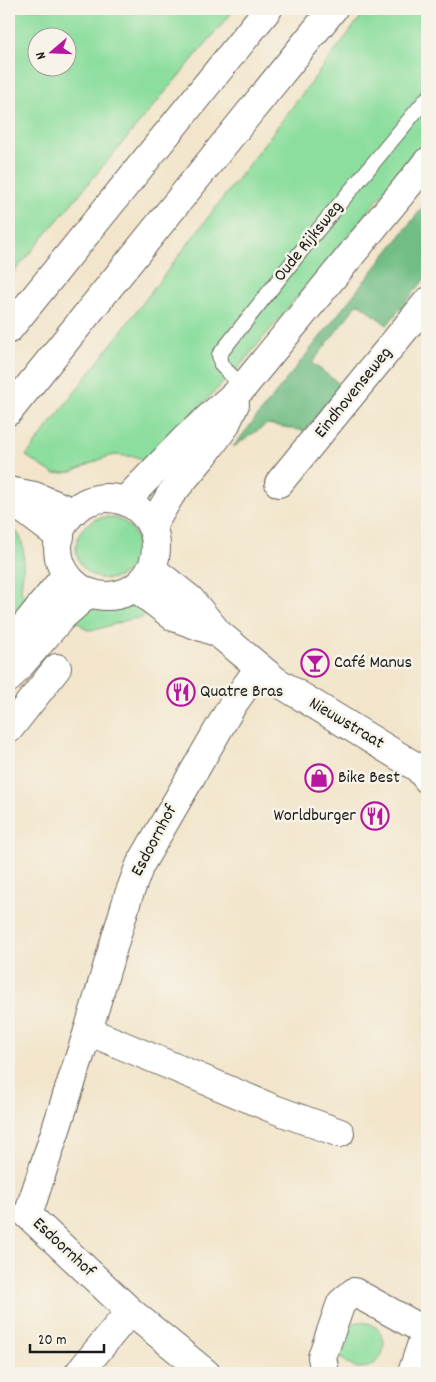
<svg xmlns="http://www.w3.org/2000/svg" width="436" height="1382" viewBox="0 0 436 1382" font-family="Dekko,sans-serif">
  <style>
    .green { fill: #8cde9e; stroke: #547d5d; fill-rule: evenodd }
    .forest { fill: #71bd85; stroke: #466c50 }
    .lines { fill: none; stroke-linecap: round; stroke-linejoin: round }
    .lane-casing { stroke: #676259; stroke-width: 16 }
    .street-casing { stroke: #676259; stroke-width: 30 }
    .secondary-casing { stroke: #676259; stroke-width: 30 }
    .highway-casing { stroke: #676259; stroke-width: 30 }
    .lane { stroke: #fff; stroke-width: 14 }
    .street { stroke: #fff; stroke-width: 28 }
    .secondary { stroke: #fff; stroke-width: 28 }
    .highway { stroke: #fff; stroke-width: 28 }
    .labels { text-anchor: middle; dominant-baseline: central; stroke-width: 5; stroke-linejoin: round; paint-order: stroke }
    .street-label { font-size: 18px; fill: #1c1c1c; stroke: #f7f3e8 }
    .poi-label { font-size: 18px; fill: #1c1c1c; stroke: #f7f3e8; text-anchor: start }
  </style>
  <rect width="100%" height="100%" fill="#f7f3e8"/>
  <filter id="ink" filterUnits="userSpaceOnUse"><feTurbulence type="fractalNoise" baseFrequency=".02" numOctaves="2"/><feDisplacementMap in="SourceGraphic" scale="10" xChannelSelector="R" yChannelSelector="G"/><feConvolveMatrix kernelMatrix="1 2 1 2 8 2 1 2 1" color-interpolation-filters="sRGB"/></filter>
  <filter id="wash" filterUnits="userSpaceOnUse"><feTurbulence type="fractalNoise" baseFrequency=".0096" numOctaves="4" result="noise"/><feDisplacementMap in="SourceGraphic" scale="20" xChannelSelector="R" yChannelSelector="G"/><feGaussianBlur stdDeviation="1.12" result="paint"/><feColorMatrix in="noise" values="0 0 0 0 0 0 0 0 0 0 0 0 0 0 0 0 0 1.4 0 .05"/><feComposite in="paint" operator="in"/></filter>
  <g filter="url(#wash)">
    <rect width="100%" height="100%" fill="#f2e5cb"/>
    <g class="green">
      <path d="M9,9H235L9,278ZM38,38H68V68H38Z"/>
      <path d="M367,9H427V140L239,367L145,462L137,457L114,455L101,459L72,472L54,474L26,456Z"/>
      <circle cx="107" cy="548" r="31"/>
      <path d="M9,527C31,534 22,574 21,592L30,601L9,627Z"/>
      <path d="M124,606H136L150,610L142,618L131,619L98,629L87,630L75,620V616L94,607L111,608Z"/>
      <circle cx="361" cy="1345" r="23"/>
    </g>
    <path class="forest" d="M427,202V276L387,325L358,303L312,363L341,385L305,431L267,424L233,447Z"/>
  </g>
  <g filter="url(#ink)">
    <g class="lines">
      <g class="lane-casing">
        <path id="lane" d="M243,387L221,365L219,355L317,231L427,98"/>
      </g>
      <g class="street-casing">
        <g id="street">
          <path d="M279,483L427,302"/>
          <path d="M9,729L57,668"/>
          <path d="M88,1031L274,1109L340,1133"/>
          <path d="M130,1311L28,1215L88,1031L128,897L140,865L233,704L259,668"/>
          <path d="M79,1373L130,1311L206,1373"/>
          <path d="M325,1373L322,1357L341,1303L354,1292L427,1332"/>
          <path d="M412,1373L426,1331"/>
        </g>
      </g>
      <g class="secondary-casing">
        <g id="secondary">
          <path d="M9,491L34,496L73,512"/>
          <path d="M9,492L23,509L60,537"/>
          <circle cx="107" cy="547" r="49"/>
          <path d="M125,501L185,439L243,387L427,162"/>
          <path d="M152,526L171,494L204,455L225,426L235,404"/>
          <path d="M152,569L190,599L218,633L276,681L418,768L427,779"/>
          <path d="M136,588L174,617L216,632"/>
          <path d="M9,645L66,575"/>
          <path d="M9,678L63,616L89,593"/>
        </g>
      </g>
      <g class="highway-casing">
        <g id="highway">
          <path d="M9,329L268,9"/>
          <path d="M9,411L333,9"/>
        </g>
      </g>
      <use href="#lane" class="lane"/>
      <use href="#street" class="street"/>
      <use href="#secondary" class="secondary"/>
      <use href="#highway" class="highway"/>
    </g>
  </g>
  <defs>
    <g id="bar-ring" transform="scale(1.4375)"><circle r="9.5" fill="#f7f3e8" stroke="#b5179e" stroke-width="1.5"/><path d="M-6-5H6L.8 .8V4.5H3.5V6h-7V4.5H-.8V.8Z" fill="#b5179e"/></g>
    <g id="restaurant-ring" transform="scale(1.4375)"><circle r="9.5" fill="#f7f3e8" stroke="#b5179e" stroke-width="1.5"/><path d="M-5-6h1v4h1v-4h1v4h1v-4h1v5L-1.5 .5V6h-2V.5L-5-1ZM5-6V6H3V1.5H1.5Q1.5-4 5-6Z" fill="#b5179e"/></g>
    <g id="shop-ring" transform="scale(1.4375)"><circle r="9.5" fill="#f7f3e8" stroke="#b5179e" stroke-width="1.5"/><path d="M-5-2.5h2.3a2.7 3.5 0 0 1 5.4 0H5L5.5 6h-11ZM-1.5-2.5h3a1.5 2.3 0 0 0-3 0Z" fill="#b5179e"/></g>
  </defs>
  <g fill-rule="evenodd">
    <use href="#bar-ring" x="315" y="663"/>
    <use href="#restaurant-ring" x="181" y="692"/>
    <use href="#shop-ring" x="319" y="778"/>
    <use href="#restaurant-ring" x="375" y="816"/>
  </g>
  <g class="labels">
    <g class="street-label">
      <text transform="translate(309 242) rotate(-51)">Oude Rijksweg</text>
      <text transform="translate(354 393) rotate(-51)">Eindhovenseweg</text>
      <text transform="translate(346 724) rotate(31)">Nieuwstraat</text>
      <text transform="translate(155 841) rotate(-62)">Esdoornhof</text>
      <text transform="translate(63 1248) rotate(43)">Esdoornhof</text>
    </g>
    <g class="poi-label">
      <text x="334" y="663">Café Manus</text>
      <text x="200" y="692">Quatre Bras</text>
      <text x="338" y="778">Bike Best</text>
      <text x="356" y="816" text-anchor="end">Worldburger</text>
    </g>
  </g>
  <rect width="436" height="1382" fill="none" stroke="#f7f3e8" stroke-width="30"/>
  <g transform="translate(52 52) rotate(251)"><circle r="24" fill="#f7f3e8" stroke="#9f9d96"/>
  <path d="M0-4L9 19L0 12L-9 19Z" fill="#b5179e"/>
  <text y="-8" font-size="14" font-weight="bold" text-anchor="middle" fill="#1c1c1c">N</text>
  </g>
  <path d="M30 1344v8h74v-8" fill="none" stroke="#1c1c1c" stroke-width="2.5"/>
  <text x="38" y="1344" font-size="15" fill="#1c1c1c" stroke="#f7f3e8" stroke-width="4" paint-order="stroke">20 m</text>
</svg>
